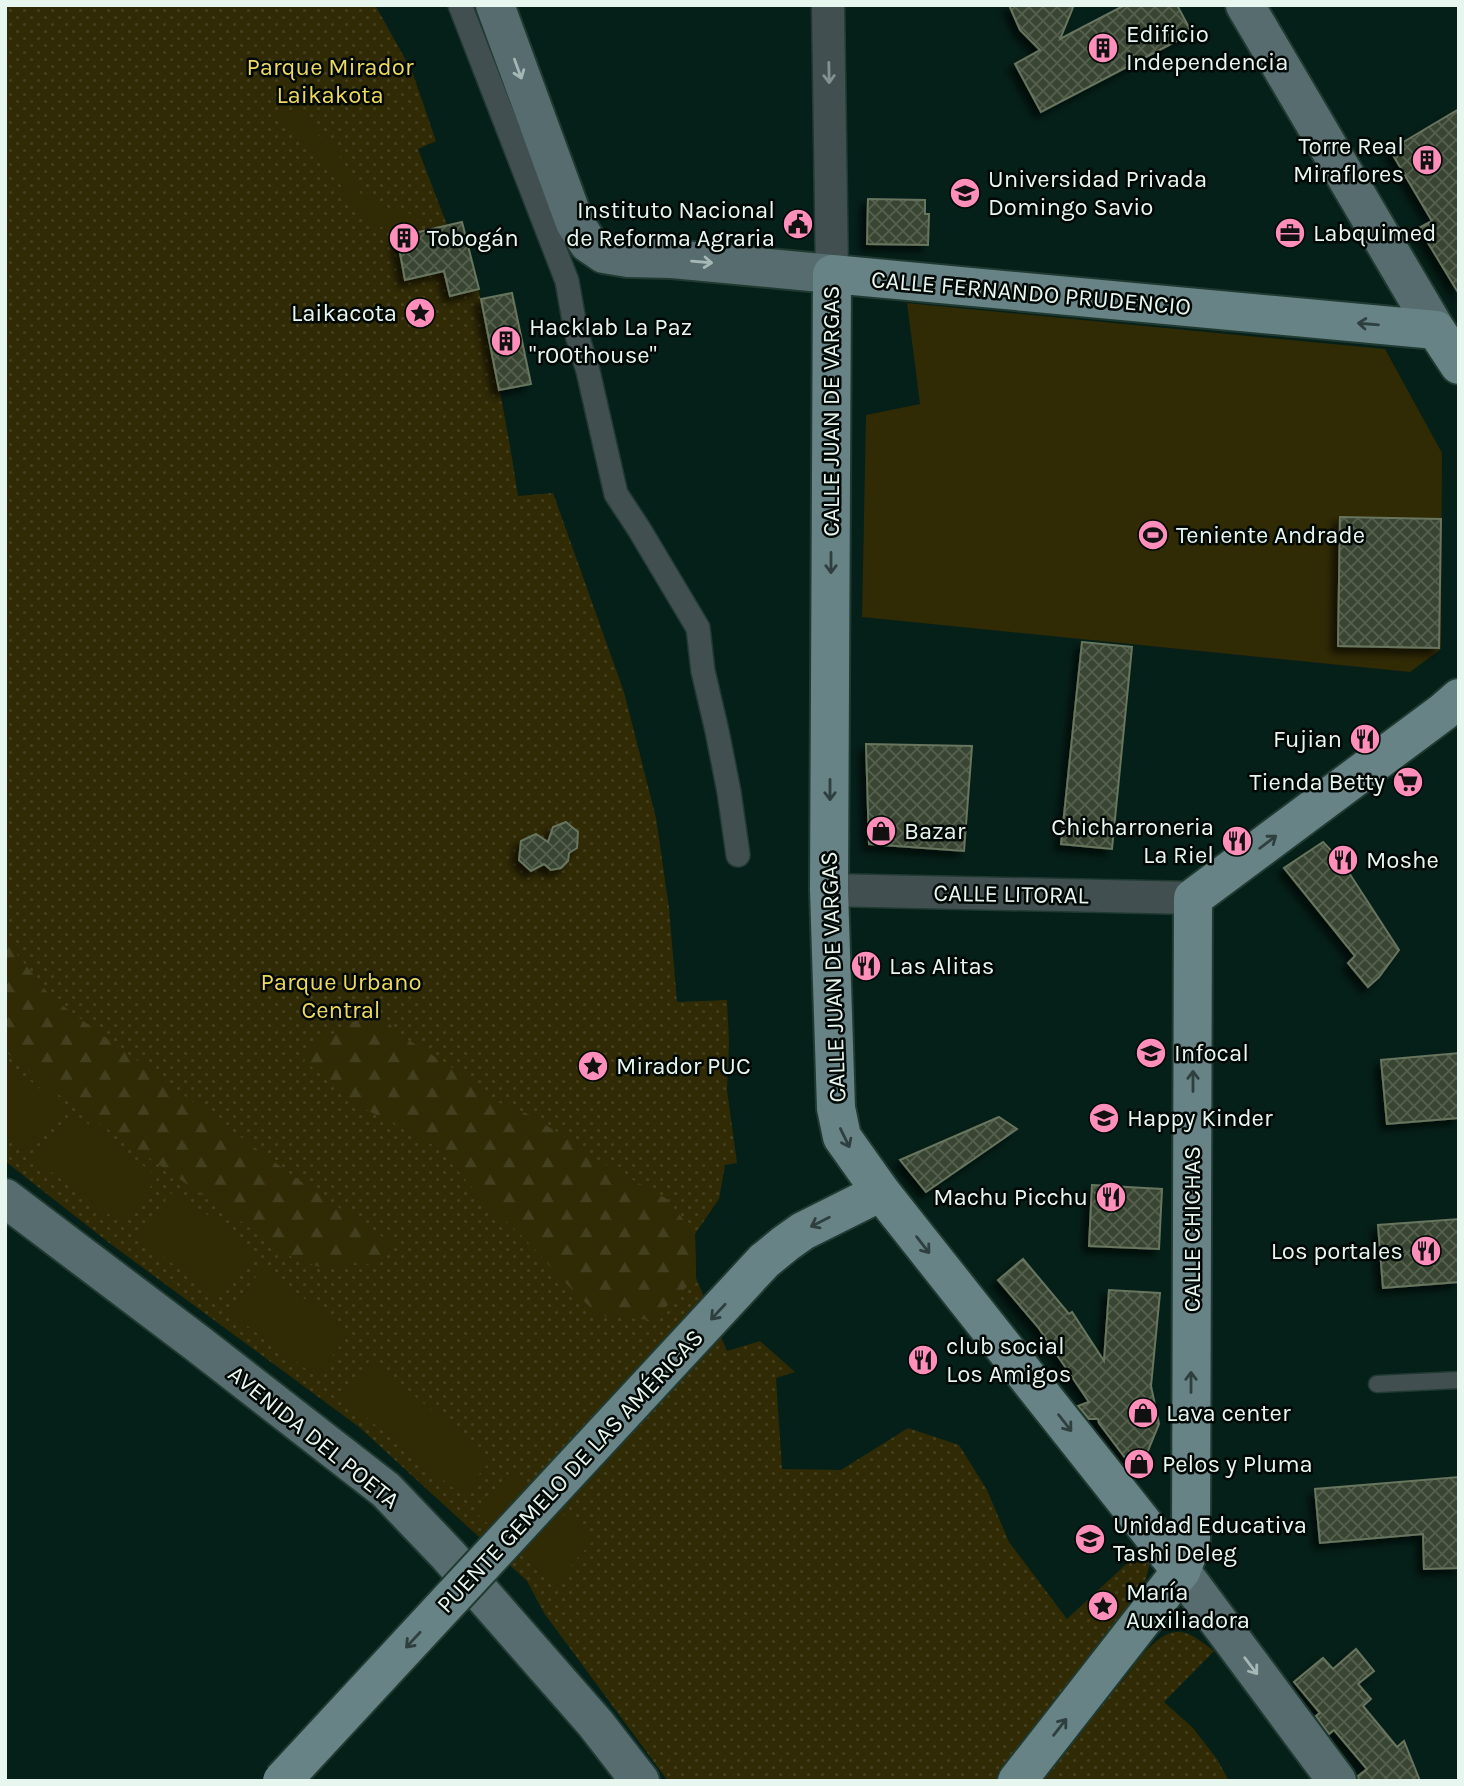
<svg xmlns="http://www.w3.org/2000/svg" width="1464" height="1786" viewBox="0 0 1464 1786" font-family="Karla,sans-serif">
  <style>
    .grass { fill: url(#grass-dots) }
    .forest { fill: url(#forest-firs) }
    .garden { fill: #302a05 }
    .building { fill: url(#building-cross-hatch); stroke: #67755e; stroke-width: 2; filter: url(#shadow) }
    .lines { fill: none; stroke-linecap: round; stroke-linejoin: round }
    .service-casing { stroke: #203a32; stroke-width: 19 }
    .pedestrian-casing { stroke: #203a32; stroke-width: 26 }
    .minor-casing { stroke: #203a32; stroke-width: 35 }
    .secondary-casing { stroke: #203a32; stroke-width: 42 }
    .primary-casing { stroke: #203a32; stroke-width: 42 }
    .service { stroke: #414f50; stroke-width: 16 }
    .pedestrian { stroke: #414f50; stroke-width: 23 }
    .minor { stroke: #414f50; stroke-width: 32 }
    .secondary { stroke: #576c6e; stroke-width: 38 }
    .primary { stroke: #678385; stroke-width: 38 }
    .primary-bridge-casing { stroke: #203a32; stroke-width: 42; stroke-linecap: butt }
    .primary-bridge { stroke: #678385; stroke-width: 38 }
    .oneway { stroke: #a6b8b6 }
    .oneway2 { stroke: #839290 }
    .oneway3 { stroke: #2f3f3f }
    .labels { text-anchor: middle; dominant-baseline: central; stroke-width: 5; stroke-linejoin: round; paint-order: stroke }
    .poi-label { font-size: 24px; fill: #e7f7f0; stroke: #010805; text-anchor: start }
    .park-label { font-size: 24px; fill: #edd860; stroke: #010805 }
    .street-label { font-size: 24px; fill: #e7f7f0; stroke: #010805 }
  </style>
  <defs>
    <pattern id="grass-dots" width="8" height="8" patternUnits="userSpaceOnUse" patternTransform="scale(1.75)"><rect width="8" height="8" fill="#302a05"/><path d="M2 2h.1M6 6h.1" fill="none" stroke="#443f1e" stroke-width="1.8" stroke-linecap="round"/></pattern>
    <pattern id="forest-firs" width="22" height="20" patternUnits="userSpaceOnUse" patternTransform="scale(1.75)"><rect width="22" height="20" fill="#302a05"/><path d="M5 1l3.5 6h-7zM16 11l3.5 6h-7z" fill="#443f1e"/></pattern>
    <pattern id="building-cross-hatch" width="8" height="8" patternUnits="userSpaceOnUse" patternTransform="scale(1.75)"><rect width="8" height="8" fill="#394531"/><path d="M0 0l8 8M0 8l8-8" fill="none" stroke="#56614f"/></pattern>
    <filter id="shadow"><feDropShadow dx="-6" dy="6" stdDeviation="3.5" flood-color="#0009"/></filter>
  </defs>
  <rect width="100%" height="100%" fill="#052018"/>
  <path class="grass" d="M5,5H375L412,71L436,141L418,149L447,225L462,222C485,312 504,404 518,496L553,493L624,692L656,818L669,908L677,1002L727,1000L729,1042L727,1090L737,1163L725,1165L719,1199L695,1234L696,1278L727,1351L760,1341L795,1372L776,1378L782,1469L841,1470L908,1428L959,1445L987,1490L1009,1542L1067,1619L1149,1543V1566L1143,1590L1111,1628L1072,1680L1121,1683C1134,1666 1157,1629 1181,1632C1194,1634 1204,1644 1214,1651L1164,1702L1193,1728L1217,1759L1229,1781H668L544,1613L527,1581L359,1427L108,1242L5,1161Z"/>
  <g class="forest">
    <path d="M5,939L51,997L311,1189L393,1244L370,1264L320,1267L293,1258L46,1086L5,1051Z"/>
    <path d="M379,1010L396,1032L451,1067L490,1099L528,1114L568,1139L601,1162L667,1199L695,1234L696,1278L652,1320L600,1316L575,1293L524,1238L486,1203L438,1148L365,1109L304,1061L314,1045L356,1020Z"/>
  </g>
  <g class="garden">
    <path d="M281,107L289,112L305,109L310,123L319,136L339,154L343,166L361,194L391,209L415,215L420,226L422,240L378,226L360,216L349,202L337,178L324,160L305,139L285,122L281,113Z"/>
    <path d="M907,303L1385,349L1442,453L1441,649L1410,672L862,617L866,415L920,404Z"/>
    <path d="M5,1061L64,1108L27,1155L5,1137Z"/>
    <path d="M72,1112L158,1177L122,1224L35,1160Z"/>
    <path d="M174,1190L255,1251L218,1298L137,1237Z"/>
    <path d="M262,1268L350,1332L317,1377L230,1313Z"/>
    <path d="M370,1360L492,1459L462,1495L341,1397Z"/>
    <path d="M513,1469L593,1541L554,1584L475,1512Z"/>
  </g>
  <g class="building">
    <path d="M1009,5H1074L1060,39L1125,5H1177L1192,33L1041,112L1015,64L1040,50L1020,30Z"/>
    <path d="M1459,109V294L1419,228L1432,221L1390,150Z"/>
    <path d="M868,199L925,200V214H929L928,245L867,244Z"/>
    <path d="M462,222L479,289L450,296L444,271L405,280L397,237Z"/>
    <path d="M512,293L531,384L499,390L481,299Z"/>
    <path d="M1340,517L1441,519L1439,648L1338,646Z"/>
    <path d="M1082,642L1132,647L1112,849L1061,844Z"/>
    <path d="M866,744L972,746L964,851L869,844Z"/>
    <path d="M566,822L578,832L577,848L569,853L568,861L561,868L551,870L544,864L531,871L519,860L521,841L536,834L548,842L553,827Z"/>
    <path d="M1323,842L1342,862L1399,950L1379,977L1368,987L1348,963L1355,956L1284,868Z"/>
    <path d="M1459,1053V1118L1387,1124L1381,1060Z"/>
    <path d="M999,1117L1017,1129L926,1192L900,1160Z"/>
    <path d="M1092,1185L1162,1189L1159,1249L1089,1246Z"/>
    <path d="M1459,1219V1282L1383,1288L1378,1225Z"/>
    <path d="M1023,1259L1069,1314L1072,1312L1104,1361L1109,1290L1160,1293L1151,1386L1159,1424L1138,1475L1099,1423L1098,1419H1089L1078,1406L1089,1402L1038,1327L998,1280Z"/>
    <path d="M1459,1477V1568L1424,1569L1423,1534L1320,1543L1315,1489Z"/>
    <path d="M1356,1649L1374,1671L1358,1684L1371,1699L1363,1706L1397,1747L1404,1741L1420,1781H1358V1776L1367,1769L1334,1730L1329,1734L1316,1716L1320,1713L1294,1682L1323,1658L1333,1669Z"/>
  </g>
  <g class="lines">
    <g class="service-casing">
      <path id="service" d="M1377,1384L1459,1380"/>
    </g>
    <g class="pedestrian-casing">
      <path id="pedestrian" d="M460,5L567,281L576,332L588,371L616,494L639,529L698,628L703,671L717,731L729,792L738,855"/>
    </g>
    <g class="minor-casing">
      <g id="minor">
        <path d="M828,5L832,274"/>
        <path d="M829,890L1193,898"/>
      </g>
    </g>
    <g class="secondary-casing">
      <g id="secondary">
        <path d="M495,5L575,223L588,243L604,254L628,258L672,259L832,274"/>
        <path d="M1245,5L1436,330"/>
        <path d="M5,1198L197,1343L386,1490L448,1555L595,1723L640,1781"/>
        <path d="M1181,1571L1337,1781"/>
      </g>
    </g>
    <g class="primary-casing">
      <g id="primary">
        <path d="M764,1261L786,1243L803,1231L881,1192"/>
        <path d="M1181,1571L881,1192L842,1137L836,1108L829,890L832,274L1436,330L1459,365"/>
        <path d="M1017,1781L1181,1571L1188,1553L1191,1539L1193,898L1443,712L1459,698"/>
      </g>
    </g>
    <use href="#service" class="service"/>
    <use href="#pedestrian" class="pedestrian"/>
    <use href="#minor" class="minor"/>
    <use href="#secondary" class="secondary"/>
    <use href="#primary" class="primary"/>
    <g class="primary-bridge-casing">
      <path id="primary-bridge" d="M282,1781L764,1261"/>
    </g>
    <use href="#primary-bridge" class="primary-bridge"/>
  </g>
  <defs><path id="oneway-shaft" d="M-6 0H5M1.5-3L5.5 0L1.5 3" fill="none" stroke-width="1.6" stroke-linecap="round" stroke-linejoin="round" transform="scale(1.75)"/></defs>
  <g class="oneway">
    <use href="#oneway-shaft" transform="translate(518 69) rotate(70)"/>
    <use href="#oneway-shaft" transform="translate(702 262) rotate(5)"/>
    <use href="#oneway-shaft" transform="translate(1251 1666) rotate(53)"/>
  </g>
  <use class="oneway2" href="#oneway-shaft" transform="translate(829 73) rotate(89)"/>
  <g class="oneway3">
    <use href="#oneway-shaft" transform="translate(1368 324) rotate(-175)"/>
    <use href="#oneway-shaft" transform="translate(831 563) rotate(90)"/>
    <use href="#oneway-shaft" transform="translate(830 790) rotate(90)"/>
    <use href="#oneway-shaft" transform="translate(1268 842) rotate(-37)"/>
    <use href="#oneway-shaft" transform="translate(1193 1081) rotate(-90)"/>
    <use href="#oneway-shaft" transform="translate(845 1138) rotate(64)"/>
    <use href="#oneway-shaft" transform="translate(820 1222) rotate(153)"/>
    <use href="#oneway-shaft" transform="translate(923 1245) rotate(52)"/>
    <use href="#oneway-shaft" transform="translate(718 1312) rotate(133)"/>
    <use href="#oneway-shaft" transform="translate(1191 1382) rotate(-90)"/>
    <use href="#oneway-shaft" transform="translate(1065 1423) rotate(52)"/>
    <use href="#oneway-shaft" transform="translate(413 1640) rotate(133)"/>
    <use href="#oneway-shaft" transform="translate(1060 1727) rotate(-52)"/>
  </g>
  <defs>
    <g id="building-disc" transform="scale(1.575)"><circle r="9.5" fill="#ff8eba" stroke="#010805"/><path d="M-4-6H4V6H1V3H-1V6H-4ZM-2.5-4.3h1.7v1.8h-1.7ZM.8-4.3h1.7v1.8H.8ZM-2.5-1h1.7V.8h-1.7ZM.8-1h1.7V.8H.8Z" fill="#111"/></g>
    <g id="university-disc" transform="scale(1.575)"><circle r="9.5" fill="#ff8eba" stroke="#010805"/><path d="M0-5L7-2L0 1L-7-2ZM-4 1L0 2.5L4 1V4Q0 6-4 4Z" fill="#111"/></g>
    <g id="civic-disc" transform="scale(1.575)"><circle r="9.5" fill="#ff8eba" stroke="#010805"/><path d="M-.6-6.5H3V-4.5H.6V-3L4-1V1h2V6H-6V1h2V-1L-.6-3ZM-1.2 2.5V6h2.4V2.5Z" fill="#111"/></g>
    <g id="office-disc" transform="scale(1.575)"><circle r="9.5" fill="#ff8eba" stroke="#010805"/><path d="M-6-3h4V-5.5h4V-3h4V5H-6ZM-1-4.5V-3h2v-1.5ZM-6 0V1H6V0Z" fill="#111"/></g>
    <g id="sight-disc" transform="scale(1.575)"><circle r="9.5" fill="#ff8eba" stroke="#010805"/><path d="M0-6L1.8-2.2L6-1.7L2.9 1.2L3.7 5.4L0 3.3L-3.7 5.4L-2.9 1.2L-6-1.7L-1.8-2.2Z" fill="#111"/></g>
    <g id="stadium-disc" transform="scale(1.575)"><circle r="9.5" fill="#ff8eba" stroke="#010805"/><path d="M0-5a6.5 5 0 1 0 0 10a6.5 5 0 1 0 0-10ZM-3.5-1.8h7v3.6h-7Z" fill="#111"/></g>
    <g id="restaurant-disc" transform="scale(1.575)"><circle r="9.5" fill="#ff8eba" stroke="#010805"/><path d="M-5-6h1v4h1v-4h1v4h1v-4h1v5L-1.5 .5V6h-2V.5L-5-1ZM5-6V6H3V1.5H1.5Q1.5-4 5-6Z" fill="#111"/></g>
    <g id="supermarket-disc" transform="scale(1.575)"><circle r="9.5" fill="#ff8eba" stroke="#010805"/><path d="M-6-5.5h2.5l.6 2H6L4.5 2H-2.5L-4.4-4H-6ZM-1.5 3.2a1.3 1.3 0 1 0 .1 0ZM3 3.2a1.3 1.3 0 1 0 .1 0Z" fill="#111"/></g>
    <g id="shop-disc" transform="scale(1.575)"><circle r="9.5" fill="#ff8eba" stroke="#010805"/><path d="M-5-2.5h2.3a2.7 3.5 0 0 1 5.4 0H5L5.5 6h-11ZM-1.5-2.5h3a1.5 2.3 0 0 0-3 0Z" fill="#111"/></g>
    <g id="school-disc" transform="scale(1.575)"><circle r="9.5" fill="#ff8eba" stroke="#010805"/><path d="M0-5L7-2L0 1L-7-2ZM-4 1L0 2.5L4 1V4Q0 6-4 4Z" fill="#111"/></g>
  </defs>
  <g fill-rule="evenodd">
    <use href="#building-disc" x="1103" y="48"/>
    <use href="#building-disc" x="1427" y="160"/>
    <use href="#university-disc" x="965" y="193"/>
    <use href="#civic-disc" x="798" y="224"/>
    <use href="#office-disc" x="1290" y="233"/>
    <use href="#building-disc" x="404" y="238"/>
    <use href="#sight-disc" x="420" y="313"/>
    <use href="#building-disc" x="506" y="341"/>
    <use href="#stadium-disc" x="1153" y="535"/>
    <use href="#restaurant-disc" x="1365" y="739"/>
    <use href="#supermarket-disc" x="1408" y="782"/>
    <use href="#shop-disc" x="881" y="831"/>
    <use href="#restaurant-disc" x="1237" y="841"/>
    <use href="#restaurant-disc" x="1343" y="860"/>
    <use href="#restaurant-disc" x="866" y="966"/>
    <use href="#university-disc" x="1151" y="1053"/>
    <use href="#sight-disc" x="593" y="1066"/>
    <use href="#school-disc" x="1104" y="1118"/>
    <use href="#restaurant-disc" x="1111" y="1197"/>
    <use href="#restaurant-disc" x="1426" y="1251"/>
    <use href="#restaurant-disc" x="923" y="1360"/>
    <use href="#shop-disc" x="1143" y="1413"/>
    <use href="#shop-disc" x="1139" y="1464"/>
    <use href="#school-disc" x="1090" y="1539"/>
    <use href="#sight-disc" x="1103" y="1606"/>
  </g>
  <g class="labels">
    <g class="poi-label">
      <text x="1126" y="34">Edificio<tspan x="1126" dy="28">Independencia</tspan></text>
      <text x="1404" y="146" text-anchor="end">Torre Real<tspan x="1404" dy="28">Miraflores</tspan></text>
      <text x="988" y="179">Universidad Privada<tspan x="988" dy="28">Domingo Savio</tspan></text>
      <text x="775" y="210" text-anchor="end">Instituto Nacional<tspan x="775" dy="28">de Reforma Agraria</tspan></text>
      <text x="1313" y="233">Labquimed</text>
      <text x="427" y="238">Tobogán</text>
      <text x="397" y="313" text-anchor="end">Laikacota</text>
      <text x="529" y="327">Hacklab La Paz<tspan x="529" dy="28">"r00thouse"</tspan></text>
      <text x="1176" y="535">Teniente Andrade</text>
      <text x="1342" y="739" text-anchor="end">Fujian</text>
      <text x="1385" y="782" text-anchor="end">Tienda Betty</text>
      <text x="1214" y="827" text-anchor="end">Chicharroneria<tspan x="1214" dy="28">La Riel</tspan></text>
      <text x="904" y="831">Bazar</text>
      <text x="1366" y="860">Moshe</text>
      <text x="889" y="966">Las Alitas</text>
      <text x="1174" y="1053">Infocal</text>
      <text x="616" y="1066">Mirador PUC</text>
      <text x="1127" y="1118">Happy Kinder</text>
      <text x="1088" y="1197" text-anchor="end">Machu Picchu</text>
      <text x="1403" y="1251" text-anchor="end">Los portales</text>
      <text x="946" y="1346">club social<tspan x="946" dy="28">Los Amigos</tspan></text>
      <text x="1166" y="1413">Lava center</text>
      <text x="1162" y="1464">Pelos y Pluma</text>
      <text x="1113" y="1525">Unidad Educativa<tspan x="1113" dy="28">Tashi Deleg</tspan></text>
      <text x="1126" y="1592">María<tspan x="1126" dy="28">Auxiliadora</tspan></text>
    </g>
    <g class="park-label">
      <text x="330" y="67">Parque Mirador<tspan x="330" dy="28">Laikakota</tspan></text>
      <text x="341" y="982">Parque Urbano<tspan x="341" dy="28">Central</tspan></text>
    </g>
    <g class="street-label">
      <text transform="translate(1031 293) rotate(5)">CALLE FERNANDO PRUDENCIO</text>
      <text transform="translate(831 411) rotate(-90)">CALLE JUAN DE VARGAS</text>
      <text transform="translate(1011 894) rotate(1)">CALLE LITORAL</text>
      <text transform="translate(833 977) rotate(-92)">CALLE JUAN DE VARGAS</text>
      <text transform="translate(1192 1229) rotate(-90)">CALLE CHICHAS</text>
      <text transform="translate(314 1437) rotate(39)">AVENIDA DEL POETA</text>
      <text transform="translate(570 1471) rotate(-47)">PUENTE GEMELO DE LAS AMÉRICAS</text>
    </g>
  </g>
  <rect width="1464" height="1786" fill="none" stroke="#e7f7f0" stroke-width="14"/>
</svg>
